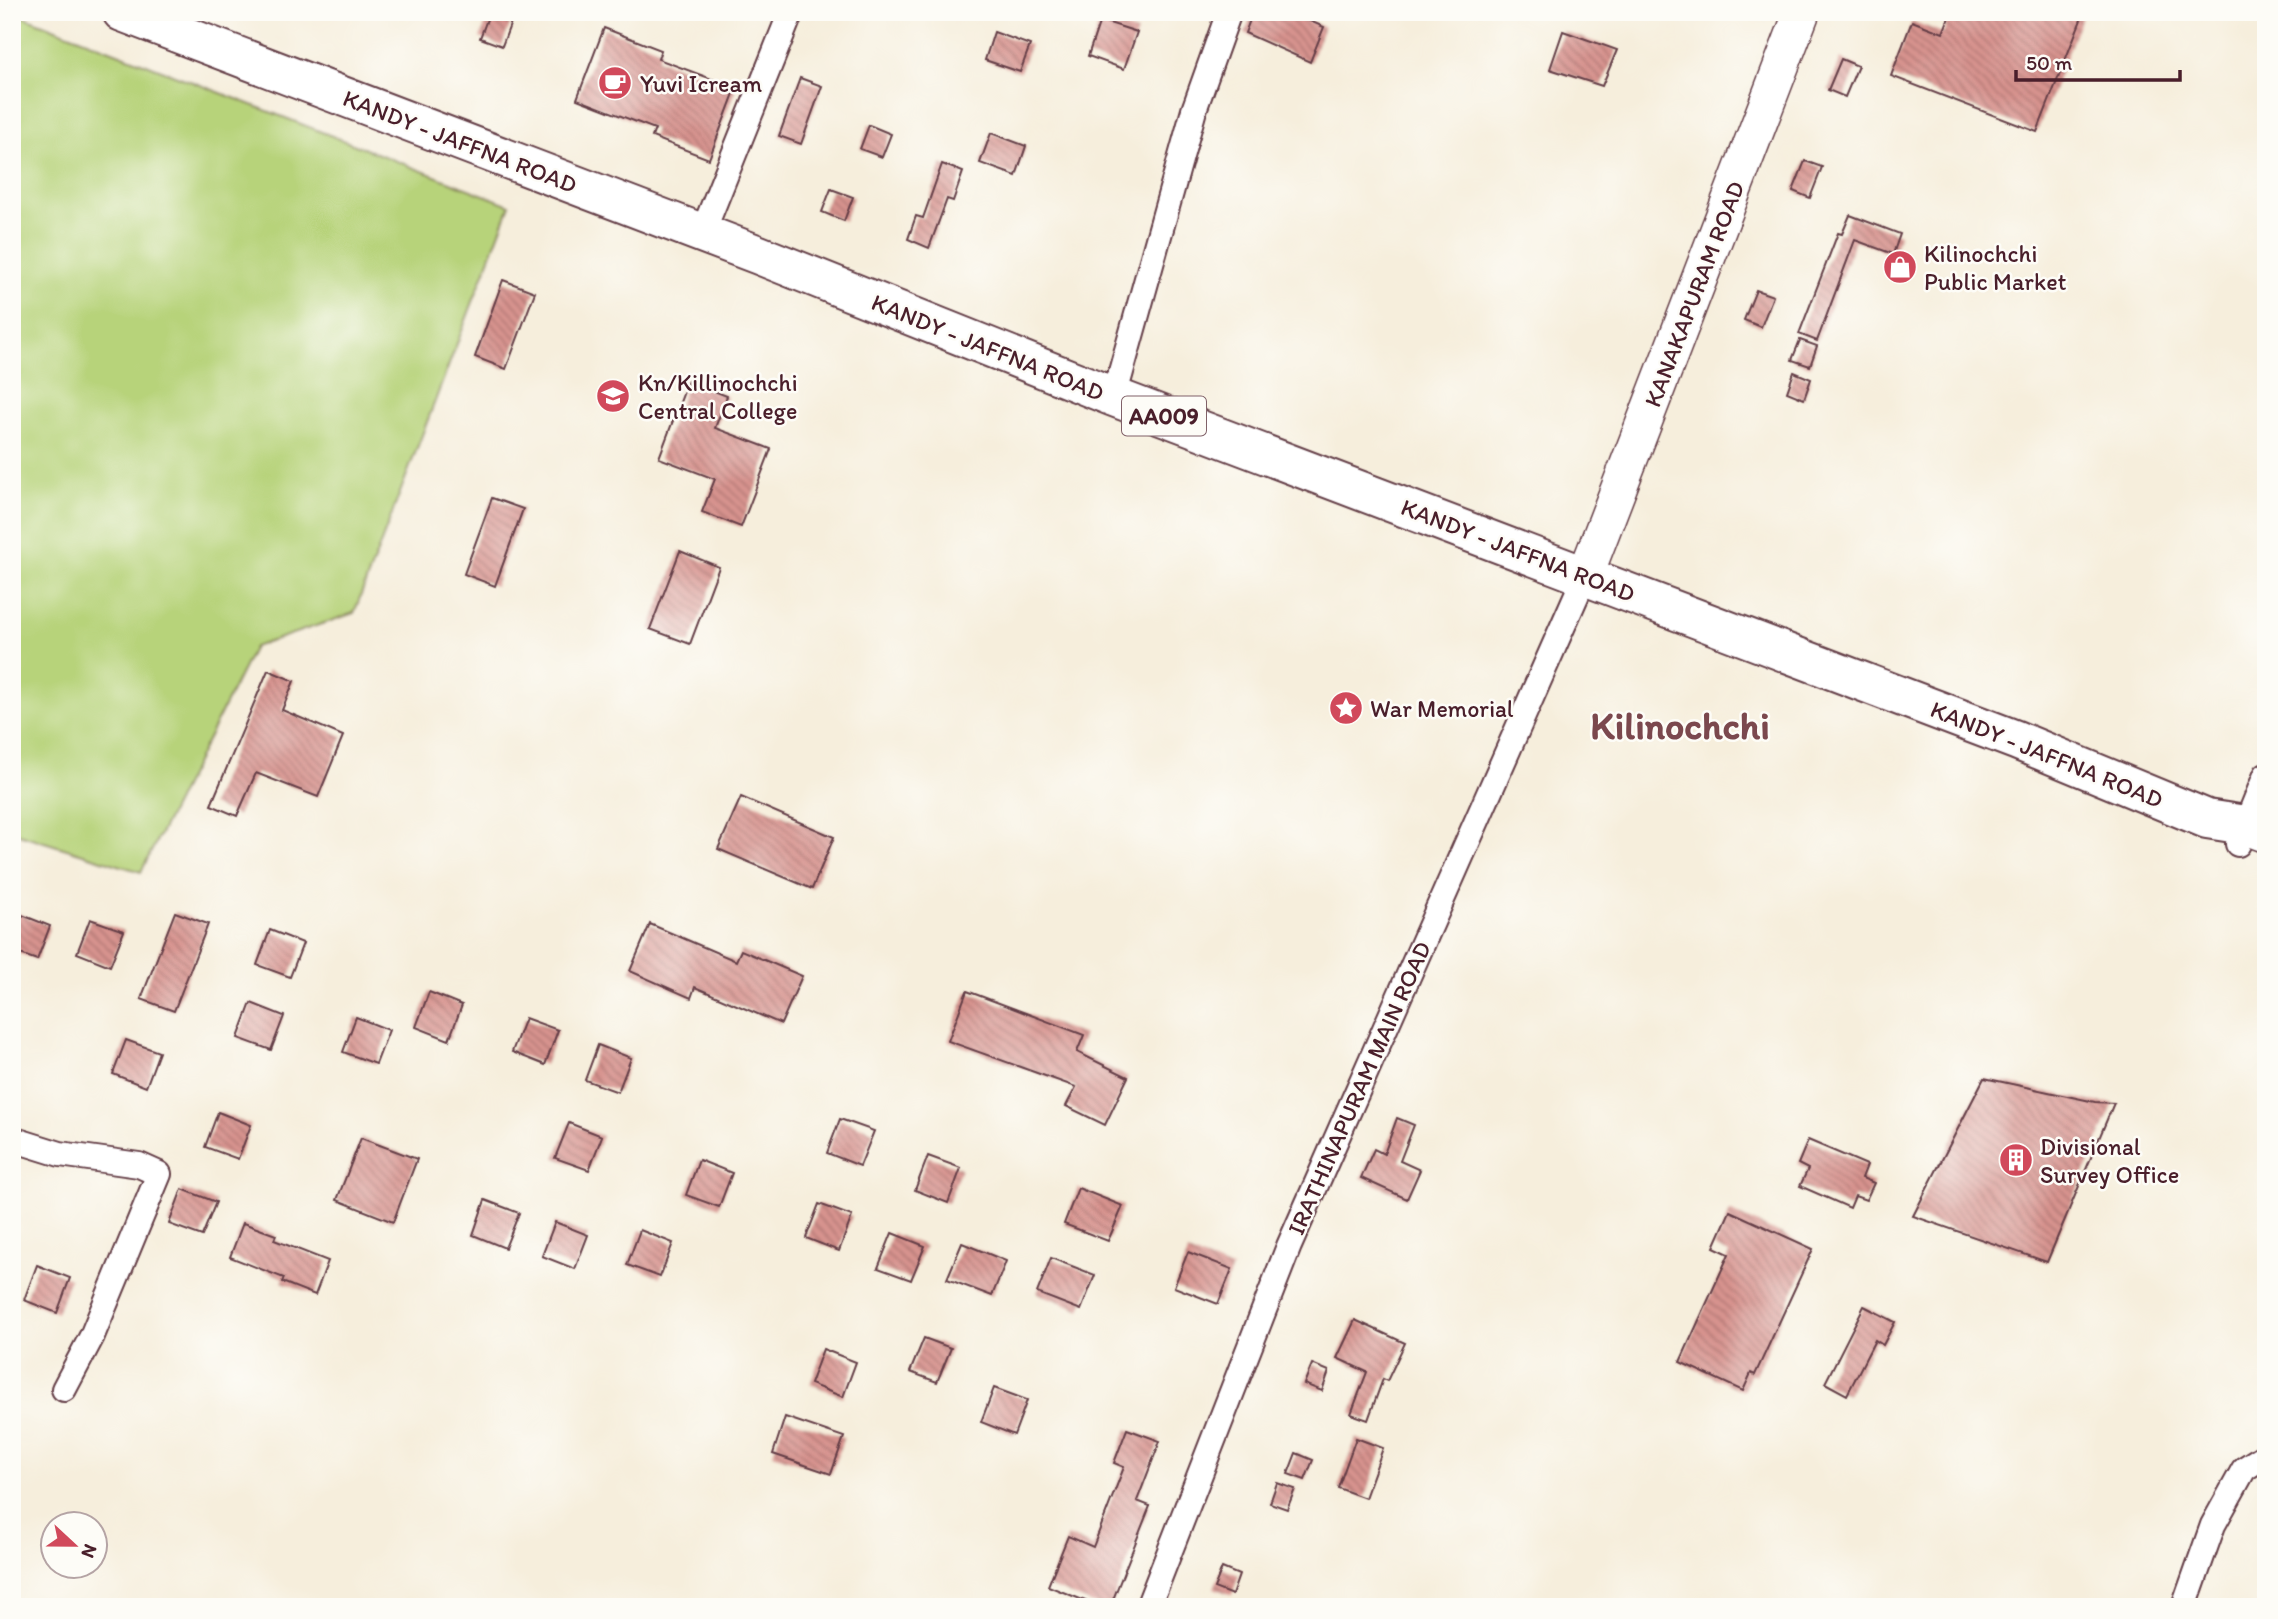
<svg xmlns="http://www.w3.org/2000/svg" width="2278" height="1619" viewBox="0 0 2278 1619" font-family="Itim,sans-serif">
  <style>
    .pitch { fill: #b7d37a; stroke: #807952; stroke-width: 2 }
    .building { fill: url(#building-back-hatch) }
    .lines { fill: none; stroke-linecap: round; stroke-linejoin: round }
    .street-casing { stroke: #643e46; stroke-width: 28 }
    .secondary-casing { stroke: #643e46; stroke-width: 38 }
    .highway-casing { stroke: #643e46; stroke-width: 42 }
    .street { stroke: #fff; stroke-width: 24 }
    .secondary { stroke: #fff; stroke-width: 35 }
    .highway { stroke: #fff; stroke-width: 38 }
    .labels { text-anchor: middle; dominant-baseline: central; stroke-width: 5; stroke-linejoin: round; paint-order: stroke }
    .shield { fill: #fdfcf7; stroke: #806168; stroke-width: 2 }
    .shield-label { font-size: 23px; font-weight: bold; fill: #4a1f2b }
    .poi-label { font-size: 24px; fill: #4a1f2b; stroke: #fdfcf7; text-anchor: start }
    .street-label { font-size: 24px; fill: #4a1f2b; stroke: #fdfcf7 }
    .town-label { font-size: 38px; font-weight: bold; fill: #7b484e; stroke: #fdfcf7 }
  </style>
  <defs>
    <pattern id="building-back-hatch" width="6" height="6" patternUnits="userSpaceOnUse" patternTransform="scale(1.75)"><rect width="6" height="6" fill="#d7938e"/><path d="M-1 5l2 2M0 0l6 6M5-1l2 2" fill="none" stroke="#b07774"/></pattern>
  </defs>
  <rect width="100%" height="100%" fill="#fdfcf7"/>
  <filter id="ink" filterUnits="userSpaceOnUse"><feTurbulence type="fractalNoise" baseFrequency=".0143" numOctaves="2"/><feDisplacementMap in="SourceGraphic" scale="14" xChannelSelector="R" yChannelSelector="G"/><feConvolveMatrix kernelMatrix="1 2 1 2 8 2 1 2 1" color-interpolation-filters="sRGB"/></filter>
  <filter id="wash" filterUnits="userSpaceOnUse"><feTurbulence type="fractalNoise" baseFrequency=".00686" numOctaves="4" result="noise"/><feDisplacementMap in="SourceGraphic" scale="28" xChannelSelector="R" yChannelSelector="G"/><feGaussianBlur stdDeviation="1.57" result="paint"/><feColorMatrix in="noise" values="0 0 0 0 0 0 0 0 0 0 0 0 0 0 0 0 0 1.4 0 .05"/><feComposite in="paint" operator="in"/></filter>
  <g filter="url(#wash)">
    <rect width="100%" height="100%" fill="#f6eedc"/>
    <path class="pitch" d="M12,12L510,205L354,613L254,647L141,872L12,832Z"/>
    <g id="blocks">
      <g class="building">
        <path d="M1253,12H1289L1324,27L1310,62L1245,33Z"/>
        <path d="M1951,12H2084L2037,132L1891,76L1912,21L1943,33Z"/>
        <path d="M489,14L511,22L502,46L480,38Z"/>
        <path d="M1100,20L1137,32L1124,69L1088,56Z"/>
        <path d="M604,28L661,50L658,59L736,88L709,159L652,137L655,129L577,99Z"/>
        <path d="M1563,31L1617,50L1602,86L1550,69Z"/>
        <path d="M994,32L1030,45L1020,72L985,60Z"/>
        <path d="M1841,59L1858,66L1845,97L1828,90Z"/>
        <path d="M800,78L822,86L801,144L779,136Z"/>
        <path d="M869,125L891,134L882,157L860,149Z"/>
        <path d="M991,133L1026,146L1016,176L980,163Z"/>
        <path d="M1805,161L1822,167L1810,198L1793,191Z"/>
        <path d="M942,164L963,172L953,201L947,199L929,248L908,239L916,216L923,218Z"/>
        <path d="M831,189L853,197L844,221L822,212Z"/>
        <path d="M1850,215L1900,234L1893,254L1855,240L1817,341L1799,334L1838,233L1842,234Z"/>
        <path d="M503,280L535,292L506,369L475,357Z"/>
        <path d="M1756,290L1773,296L1761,327L1744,320Z"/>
        <path d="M1800,340L1817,346L1810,366L1792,360Z"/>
        <path d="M1794,372L1811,379L1804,399L1787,392Z"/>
        <path d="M688,381L727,396L715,428L771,449L741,527L702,512L715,479L659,458Z"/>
        <path d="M492,498L523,509L495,586L464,574Z"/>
        <path d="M680,551L719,567L690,644L650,629Z"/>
        <path d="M268,670L294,681L282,710L343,736L318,797L256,773L237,816L211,805Z"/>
        <path d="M741,797L834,837L812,889L718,849Z"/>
        <path d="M175,912L208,924L174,1011L141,999Z"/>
        <path d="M17,913L50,926L37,960L12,951V925Z"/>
        <path d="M90,919L124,931L110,966L77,953Z"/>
        <path d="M650,924L736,961L741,950L802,976L781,1024L695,987L691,998L630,971Z"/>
        <path d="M270,930L303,943L290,977L257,965Z"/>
        <path d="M967,991L1084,1035L1077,1052L1128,1077L1105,1125L1066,1106L1076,1087L948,1041Z"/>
        <path d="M429,992L462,1005L449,1040L416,1027Z"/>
        <path d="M251,1003L284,1016L271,1050L238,1038Z"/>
        <path d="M356,1017L389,1030L376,1064L343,1052Z"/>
        <path d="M525,1018L558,1030L545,1065L512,1052Z"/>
        <path d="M126,1040L159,1052L146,1087L113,1074Z"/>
        <path d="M598,1045L631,1058L618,1092L585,1080Z"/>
        <path d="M1984,1078L2095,1102L2114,1103L2047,1262L1913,1216Z"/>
        <path d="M218,1112L251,1125L238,1159L205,1147Z"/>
        <path d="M1397,1118L1414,1125L1400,1161L1420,1170L1407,1199L1361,1178L1374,1149L1384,1154Z"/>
        <path d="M840,1119L874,1131L860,1166L827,1153Z"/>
        <path d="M569,1123L602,1136L589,1170L555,1158Z"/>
        <path d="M361,1138L417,1159L393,1222L337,1200Z"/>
        <path d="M1808,1140L1867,1165L1862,1178L1874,1183L1866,1200L1855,1196L1850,1208L1800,1186L1808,1169L1798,1164Z"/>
        <path d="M928,1156L961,1168L948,1203L915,1190Z"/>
        <path d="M699,1160L732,1173L719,1207L686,1195Z"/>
        <path d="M1078,1188L1123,1206L1108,1241L1064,1224Z"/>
        <path d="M182,1189L216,1202L202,1236L169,1224Z"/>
        <path d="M485,1200L519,1213L505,1248L473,1235Z"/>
        <path d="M819,1204L852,1216L839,1251L806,1238Z"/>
        <path d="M1730,1211L1813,1249L1755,1375L1751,1373L1743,1391L1680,1362L1729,1254L1714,1247Z"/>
        <path d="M555,1222L588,1235L575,1269L542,1256Z"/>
        <path d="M243,1223L276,1235L274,1240L328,1261L315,1295L282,1282L284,1278L230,1257Z"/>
        <path d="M640,1230L673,1243L660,1277L627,1265Z"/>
        <path d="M892,1233L925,1246L911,1280L878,1268Z"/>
        <path d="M962,1243L1006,1261L992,1296L947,1279Z"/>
        <path d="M1188,1252L1232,1269L1218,1304L1174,1287Z"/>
        <path d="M1051,1258L1095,1275L1081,1310L1037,1293Z"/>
        <path d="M37,1265L70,1278L57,1313L24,1300Z"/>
        <path d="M1864,1306L1895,1322L1883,1345L1875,1340L1847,1395L1825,1383Z"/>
        <path d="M1355,1320L1405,1343L1387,1381L1383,1379L1368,1420L1351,1414L1367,1372L1337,1358Z"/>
        <path d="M924,1338L951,1348L937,1382L910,1372Z"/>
        <path d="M823,1349L856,1362L843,1397L810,1384Z"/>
        <path d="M1312,1364L1329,1371L1322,1391L1304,1384Z"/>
        <path d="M994,1388L1027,1400L1014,1435L981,1422Z"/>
        <path d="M785,1417L844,1437L831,1474L773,1454Z"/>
        <path d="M1127,1429L1160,1441L1137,1501L1150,1506L1110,1607H1100L1048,1586L1068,1536L1093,1547L1124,1467L1114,1463Z"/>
        <path d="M1356,1438L1383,1448L1365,1498L1338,1488Z"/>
        <path d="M1296,1453L1313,1460L1305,1480L1288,1474Z"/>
        <path d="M1277,1483L1295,1489L1287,1509L1270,1503Z"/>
        <path d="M1222,1568L1239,1575L1232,1595L1214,1588Z"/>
      </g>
    </g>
  </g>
  <g filter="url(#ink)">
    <use href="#blocks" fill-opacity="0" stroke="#643e46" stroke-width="2"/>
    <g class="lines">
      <g class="street-casing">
        <g id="street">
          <path d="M702,234L791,12"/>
          <path d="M1114,397L1194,110L1229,12"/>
          <path d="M2238,844L2266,775"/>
          <path d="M12,1139L60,1154L139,1165L159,1174L92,1336L64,1389"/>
          <path d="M1148,1607L1289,1246L1585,576"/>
          <path d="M2184,1607L2213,1525L2244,1469L2266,1455"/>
        </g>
      </g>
      <g class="secondary-casing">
        <path id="secondary" d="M1585,576L1802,12"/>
      </g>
      <g class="highway-casing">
        <path id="highway" d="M122,12L759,255L1114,397L2016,740L2207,819L2245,825L2266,833"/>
      </g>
      <use href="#street" class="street"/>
      <use href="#secondary" class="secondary"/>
      <use href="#highway" class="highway"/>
    </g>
  </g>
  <defs>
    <g id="cafe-disc" transform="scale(1.75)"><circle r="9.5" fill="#d1495b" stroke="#fdfcf7"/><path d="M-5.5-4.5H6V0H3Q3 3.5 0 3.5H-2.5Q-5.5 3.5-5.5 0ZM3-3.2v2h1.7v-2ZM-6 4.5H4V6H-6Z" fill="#fff"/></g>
    <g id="shop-disc" transform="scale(1.75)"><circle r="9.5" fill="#d1495b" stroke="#fdfcf7"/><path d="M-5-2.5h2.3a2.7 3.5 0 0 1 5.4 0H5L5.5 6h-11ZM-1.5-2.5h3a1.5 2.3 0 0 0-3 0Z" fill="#fff"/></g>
    <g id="school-disc" transform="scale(1.75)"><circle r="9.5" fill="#d1495b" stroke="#fdfcf7"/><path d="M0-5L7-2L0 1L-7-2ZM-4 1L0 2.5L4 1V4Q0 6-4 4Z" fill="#fff"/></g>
    <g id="sight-disc" transform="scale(1.75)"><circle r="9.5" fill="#d1495b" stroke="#fdfcf7"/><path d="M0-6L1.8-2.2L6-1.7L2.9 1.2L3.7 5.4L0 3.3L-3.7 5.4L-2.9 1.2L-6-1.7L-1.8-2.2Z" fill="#fff"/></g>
    <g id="building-disc" transform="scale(1.75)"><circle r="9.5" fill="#d1495b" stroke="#fdfcf7"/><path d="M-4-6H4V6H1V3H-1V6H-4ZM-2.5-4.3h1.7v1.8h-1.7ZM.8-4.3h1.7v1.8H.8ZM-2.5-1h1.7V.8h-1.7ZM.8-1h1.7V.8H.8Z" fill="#fff"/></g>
  </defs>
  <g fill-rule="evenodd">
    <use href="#cafe-disc" x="615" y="83"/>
    <use href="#shop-disc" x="1900" y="267"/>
    <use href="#school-disc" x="613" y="396"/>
    <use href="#sight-disc" x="1346" y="708"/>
    <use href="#building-disc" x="2016" y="1160"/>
  </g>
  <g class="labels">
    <rect class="shield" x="1122" y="396.5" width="84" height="39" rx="5"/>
    <g class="shield-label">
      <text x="1164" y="416">AA009</text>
    </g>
    <g class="poi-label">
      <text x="640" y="83">Yuvi Icream</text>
      <text x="1924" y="253">Kilinochchi<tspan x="1924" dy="28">Public Market</tspan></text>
      <text x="638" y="382">Kn/Killinochchi<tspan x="638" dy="28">Central College</tspan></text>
      <text x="1370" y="708">War Memorial</text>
      <text x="2040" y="1146">Divisional<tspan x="2040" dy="28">Survey Office</tspan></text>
    </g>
    <g class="street-label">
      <text transform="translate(460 141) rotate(21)">KANDY - JAFFNA ROAD</text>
      <text transform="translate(1694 294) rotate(-69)">KANAKAPURAM ROAD</text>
      <text transform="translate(988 347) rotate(22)">KANDY - JAFFNA ROAD</text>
      <text transform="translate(1518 550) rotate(21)">KANDY - JAFFNA ROAD</text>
      <text transform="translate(2047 754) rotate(22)">KANDY - JAFFNA ROAD</text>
      <text transform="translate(1359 1088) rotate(-66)">IRATHINAPURAM MAIN ROAD</text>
    </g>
    <g class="town-label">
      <text x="1680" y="726">Kilinochchi</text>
    </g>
  </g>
  <rect width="2278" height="1619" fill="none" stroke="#fdfcf7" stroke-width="42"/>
  <g transform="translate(74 1545) rotate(112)"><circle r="33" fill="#fdfcf7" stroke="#b5a4a5" stroke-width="2"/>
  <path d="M0-5L12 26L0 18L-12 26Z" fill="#d1495b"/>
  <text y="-10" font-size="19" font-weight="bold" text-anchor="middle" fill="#4a1f2b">N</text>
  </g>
  <path d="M2016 70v10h164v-10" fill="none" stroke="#4a1f2b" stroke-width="3.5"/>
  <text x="2026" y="70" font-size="21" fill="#4a1f2b" stroke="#fdfcf7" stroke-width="5" paint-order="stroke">50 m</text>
</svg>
